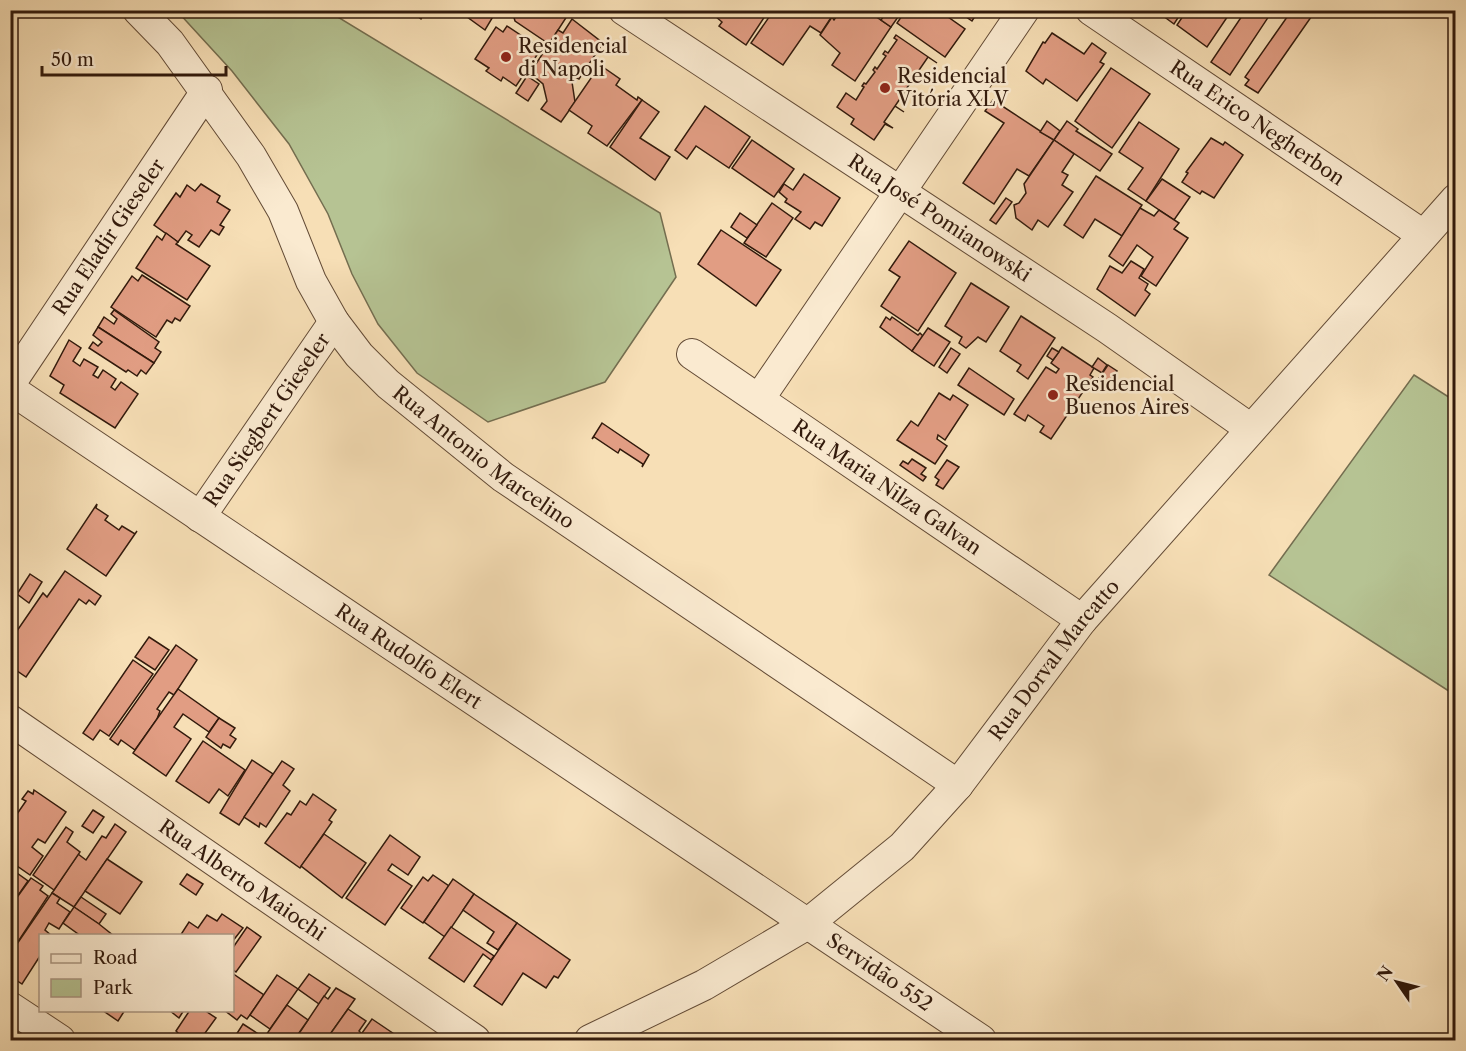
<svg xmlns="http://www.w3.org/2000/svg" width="1466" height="1051" viewBox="0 0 1466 1051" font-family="'Libre Caslon Text',serif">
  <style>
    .green { fill: #b6c393; stroke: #746e50; stroke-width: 1.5 }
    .building { fill: #e19d83; stroke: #321a0c; stroke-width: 1.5 }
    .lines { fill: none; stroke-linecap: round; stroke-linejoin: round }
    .minor-casing { stroke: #634b36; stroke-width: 32 }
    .minor { stroke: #faead0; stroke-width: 30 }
    .poi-dot { fill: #8f2418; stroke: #faead0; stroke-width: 2 }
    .labels { text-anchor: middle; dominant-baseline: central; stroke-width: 5; stroke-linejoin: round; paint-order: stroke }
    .poi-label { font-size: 20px; fill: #321a0c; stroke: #faead0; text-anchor: start }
    .street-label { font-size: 20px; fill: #321a0c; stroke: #faead0 }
  </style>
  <rect width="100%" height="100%" fill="#f7dfb6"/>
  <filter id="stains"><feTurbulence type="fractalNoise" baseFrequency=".00333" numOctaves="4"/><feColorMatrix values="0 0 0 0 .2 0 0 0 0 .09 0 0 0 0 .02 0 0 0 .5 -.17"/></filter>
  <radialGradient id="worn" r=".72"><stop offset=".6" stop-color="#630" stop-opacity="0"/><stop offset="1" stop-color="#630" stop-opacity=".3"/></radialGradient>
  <g class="green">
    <path d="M177,11H328L660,213L676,277L605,382L488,422L417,373L378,324L352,274L328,214L289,144L232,71Z"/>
    <path d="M1414,375L1455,401V695L1269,575Z"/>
  </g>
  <g class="building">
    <path d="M409,10H426L421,19Z"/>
    <path d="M465,10H497L485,30L463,14Z"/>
    <path d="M515,10H571L549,44L515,21L513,14Z"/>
    <path d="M708,10H769L746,45L719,26L722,22Z"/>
    <path d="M774,10H801L809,16L812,10H836L821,33L810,26L783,65L751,43Z"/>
    <path d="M841,10H866L891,27L855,81L832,65L840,53L820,35L832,17L834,20Z"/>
    <path d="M888,10H903L891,27L881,20Z"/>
    <path d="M906,10H938L965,29L945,57L897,23Z"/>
    <path d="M956,10H979L972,21Z"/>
    <path d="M1155,10H1183L1174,24Z"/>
    <path d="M1187,10H1232L1207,47L1177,25Z"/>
    <path d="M1246,10H1273L1230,75L1211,62Z"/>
    <path d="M1292,10H1316L1258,93L1245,85L1249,80L1245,77Z"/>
    <path d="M572,19L603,43L579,79L575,77L572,82L575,102L561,122L541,109L547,101L543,84L530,73L558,30L563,33Z"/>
    <path d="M507,26L534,44L530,50L537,55L516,86L503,77L501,81L486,71L489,68L475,59L496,27L503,32Z"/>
    <path d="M1052,33L1084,54L1092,43L1106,53L1100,62L1104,64L1077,101L1046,79L1043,84L1026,71L1043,42L1045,43Z"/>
    <path d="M896,35L937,63L928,57L917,73L926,79L917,74L906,89L916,95L906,90L895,106L904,112L895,106L884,122L893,128L885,124L874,140L851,124L854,119L837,107L846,93L856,100L864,87L862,86L864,83L866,84L875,72L873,70L875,67L877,69L886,56L883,54L885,51L888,53L897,40L894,38Z"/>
    <path d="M600,65L620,79L616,85L637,100L638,97L642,100L607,146L588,133L592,126L569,110Z"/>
    <path d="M1111,68L1150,94L1112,148L1075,121Z"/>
    <path d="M527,76L539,84L528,101L516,93Z"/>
    <path d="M642,100L659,112L640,138L670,157L655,180L610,147Z"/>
    <path d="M993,100L1054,140L1029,176L1017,169L994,204L963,183L1004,123L985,111Z"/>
    <path d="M705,106L750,137L729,168L696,146L687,159L675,150Z"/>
    <path d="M1047,121L1060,131L1054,140L1040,132Z"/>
    <path d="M1067,121L1078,129L1076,131L1112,154L1100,171L1054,140Z"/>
    <path d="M1139,122L1179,149L1146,201L1128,189L1143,168L1119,152Z"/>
    <path d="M1211,138L1223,145L1225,142L1243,155L1214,198L1202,191L1200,194L1182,182L1188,173L1186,172Z"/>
    <path d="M752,140L794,169L774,197L732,168Z"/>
    <path d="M1054,140L1074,154L1062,172L1068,175L1062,185L1073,192L1048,227L1038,220L1032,230L1016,218L1014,205L1019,203L1026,193L1024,184Z"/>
    <path d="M804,174L840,198L822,226L815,222L810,229L795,219L801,212L785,202L787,199L779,192L784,184L793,190Z"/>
    <path d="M1096,176L1142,205L1122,236L1095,219L1083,238L1064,225Z"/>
    <path d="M1162,179L1190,197L1174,220L1146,201Z"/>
    <path d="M201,184L220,196L217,202L230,210L220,225L224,227L219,235L211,230L199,247L188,240L192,235L186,231L178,242L154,225L176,193L180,197L187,185L195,191Z"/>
    <path d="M1006,198L1012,202L996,224L990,220Z"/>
    <path d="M772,203L793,218L766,257L744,243Z"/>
    <path d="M1140,208L1154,216L1159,210L1179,223L1174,229L1188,238L1156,286L1141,276L1153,257L1137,245L1123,266L1109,256Z"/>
    <path d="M740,213L757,225L747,238L731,227Z"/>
    <path d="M721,230L781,270L756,306L698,264Z"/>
    <path d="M166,233L178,242L176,244L210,266L187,300L136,268L157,236L162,240Z"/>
    <path d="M909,241L956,273L918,331L881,306L900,277L889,270Z"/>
    <path d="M1131,261L1144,269L1139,278L1148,284L1145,290L1150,294L1135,316L1097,289L1110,266L1122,273Z"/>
    <path d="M142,275L190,306L180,321L175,318L172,323L167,320L156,337L111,307L132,276L138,281Z"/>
    <path d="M971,283L1009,307L986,342L978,337L966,348L959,343L962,337L945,326Z"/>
    <path d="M114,310L159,342L155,348L161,352L154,363L98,327L104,317L114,324L117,319L111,314Z"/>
    <path d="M1021,316L1055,338L1028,379L1017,371L1021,365L1000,351Z"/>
    <path d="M886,317L890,320L892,317L918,335L920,333L923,336L912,351L880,327Z"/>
    <path d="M98,327L154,363L146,374L141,370L137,376L128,370L126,372L89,348L93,342L98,346L102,342L93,335Z"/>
    <path d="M928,328L950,342L934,366L912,351Z"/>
    <path d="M69,340L81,348L73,361L80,366L84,359L98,367L93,375L98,378L103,370L116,379L111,387L115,390L121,382L138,394L115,428L60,393L64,385L50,376Z"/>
    <path d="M1062,347L1094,368L1090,375L1093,377L1051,439L1040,432L1044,426L1028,415L1025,421L1014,414L1046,367L1056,373L1059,369L1051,363Z"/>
    <path d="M951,348L960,354L947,373L939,367Z"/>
    <path d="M1052,348L1059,352L1053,360L1047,356Z"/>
    <path d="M1098,358L1107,365L1102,373L1092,367Z"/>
    <path d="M1108,365L1117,371L1104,389L1095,384Z"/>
    <path d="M969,368L1014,399L1004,415L958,385Z"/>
    <path d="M939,393L950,400L953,395L968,405L945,440L938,435L937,439L947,446L935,464L897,440L911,421L918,426Z"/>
    <path d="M602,423L649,455L642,467L643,464L620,449L618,453L594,437L592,439Z"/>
    <path d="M912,459L926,468L921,474L926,477L923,481L900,465L903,461L908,464Z"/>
    <path d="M947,460L959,467L943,489L936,485L939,480L935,477Z"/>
    <path d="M97,504L96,508L108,516L105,520L119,530L122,526L135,534L137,531L106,576L67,549Z"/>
    <path d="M65,571L101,596L95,605L89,600L86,604L79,599L26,677L10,666V641L43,593L47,597Z"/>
    <path d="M30,574L42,582L29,603L17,594Z"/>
    <path d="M149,637L169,650L155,670L135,657Z"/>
    <path d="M176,645L197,660L174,695L169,692L157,709L160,711L157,719L135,750L121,740L118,745L110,739Z"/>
    <path d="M133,660L153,674L109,736L100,730L93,740L83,733Z"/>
    <path d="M178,689L219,718L209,732L183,714L174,727L191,739L166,776L133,753Z"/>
    <path d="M219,718L235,728L230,735L236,739L230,748L223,744L221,748L206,737Z"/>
    <path d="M203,741L245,770L228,796L219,789L209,803L176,781Z"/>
    <path d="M252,760L273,774L239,825L220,813Z"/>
    <path d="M282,761L294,769L283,785L290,791L266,827L260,823L259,827L244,817Z"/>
    <path d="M34,790L66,812L45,843L38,839L32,847L43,856L30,875L10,861V824L26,801L22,799L28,791L33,794Z"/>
    <path d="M313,794L336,810L329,820L332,822L300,868L265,843L287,813L291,815L300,801L306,805Z"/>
    <path d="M93,810L104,817L93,833L82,826Z"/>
    <path d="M115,824L126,832L74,907L52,893L78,854L86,860L102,836L106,838Z"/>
    <path d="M66,827L73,832L67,842L80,852L54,890L33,875Z"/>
    <path d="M324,834L366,863L342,898L301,866Z"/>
    <path d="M390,835L420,857L408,875L392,864L388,870L412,886L385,925L346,898Z"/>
    <path d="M107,859L142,882L120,914L85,891Z"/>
    <path d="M10,868L28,881L10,907Z"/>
    <path d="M187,874L203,884L196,895L180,884Z"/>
    <path d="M433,875L449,886L423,923L401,908L423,877L428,881Z"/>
    <path d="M31,878L43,886L40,890L48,896L10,954V907Z"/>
    <path d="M453,879L474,894L445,937L424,922Z"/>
    <path d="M52,893L60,898L57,903L70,912L59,929L49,923L45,930L52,936H40V956L22,984L10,976V954Z"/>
    <path d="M474,894L517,923L498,950L487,943L494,932L463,910Z"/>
    <path d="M81,897L106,914L99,924L74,907Z"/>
    <path d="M74,907L99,924L114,936H81L63,923Z"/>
    <path d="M222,914L243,928L232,942V936H180L189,922L198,928L207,915L217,921Z"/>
    <path d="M517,923L570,960L558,978L554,976L546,988L523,973L502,1005L474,986Z"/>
    <path d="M247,927L261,937L236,972L232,969V949Z"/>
    <path d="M451,927L494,956L491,960L483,954L464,982L429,958Z"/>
    <path d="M232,973L264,995L247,1019L241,1015L237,1020L224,1010H232Z"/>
    <path d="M309,974L330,988L319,1004L298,989Z"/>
    <path d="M277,975L298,989L270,1029L250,1015Z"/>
    <path d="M336,988L355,999L326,1040H306L298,1035L324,996L328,999Z"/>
    <path d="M287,1005L308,1020L294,1040H273L266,1035Z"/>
    <path d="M348,1009L366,1021L359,1031L362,1034L357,1040H326Z"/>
    <path d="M102,1010H125L118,1021Z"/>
    <path d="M169,1010H184L179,1018Z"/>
    <path d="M190,1010H204L216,1018L200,1040H176L178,1033L176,1031Z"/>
    <path d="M372,1019L403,1040H357Z"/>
    <path d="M243,1024L260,1035L267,1040H238L234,1038Z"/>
  </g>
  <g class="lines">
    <g class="minor-casing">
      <g id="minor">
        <path id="s1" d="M138,10L170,43L251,156L283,211L311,281L334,322L359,355L388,384L503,477L958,785"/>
        <path id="s2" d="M624,10L1107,328L1251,429"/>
        <path id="s3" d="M1091,10L1423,235"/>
        <path id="s4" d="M692,354L1082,620"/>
        <path id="s5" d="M10,384L207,90"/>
        <path id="s6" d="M10,389L981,1040"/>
        <path d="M759,399L1024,10"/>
        <path id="s7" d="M200,517L334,322"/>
        <path id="s8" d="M10,720L475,1040"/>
        <path d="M10,1007L60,1040"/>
        <path id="s9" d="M590,1040L704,985L806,925L902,847L958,785L1082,620L1456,199"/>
      </g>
    </g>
    <use href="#minor" class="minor"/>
  </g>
  <g class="poi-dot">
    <circle cx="506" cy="57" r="6"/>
    <circle cx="885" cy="88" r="6"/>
    <circle cx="1053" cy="395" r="6"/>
  </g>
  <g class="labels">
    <g class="poi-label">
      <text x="518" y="46">Residencial<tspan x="518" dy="23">di Napoli</tspan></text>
      <text x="897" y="76">Residencial<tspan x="897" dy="23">Vitória XLV</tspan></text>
      <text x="1065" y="384">Residencial<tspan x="1065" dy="23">Buenos Aires</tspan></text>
    </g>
    <g class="street-label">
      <text stroke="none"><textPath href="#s3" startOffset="201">Rua Erico Negherbon</textPath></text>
      <text stroke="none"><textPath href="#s2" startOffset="378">Rua José Pomianowski</textPath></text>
      <text stroke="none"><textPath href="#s5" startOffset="177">Rua Eladir Gieseler</textPath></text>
      <text stroke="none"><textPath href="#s7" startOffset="118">Rua Siegbert Gieseler</textPath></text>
      <text stroke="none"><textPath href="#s1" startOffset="574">Rua Antonio Marcelino</textPath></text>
      <text stroke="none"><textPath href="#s4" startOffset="236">Rua Maria Nilza Galvan</textPath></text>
      <text stroke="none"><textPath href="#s6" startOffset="480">Rua Rudolfo Elert</textPath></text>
      <text stroke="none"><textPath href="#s9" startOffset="610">Rua Dorval Marcatto</textPath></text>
      <text stroke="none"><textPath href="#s8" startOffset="282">Rua Alberto Maiochi</textPath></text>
      <text stroke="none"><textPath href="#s6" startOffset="1047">Servidão 552</textPath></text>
    </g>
  </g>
  <rect width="1466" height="1051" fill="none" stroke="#f7dfb6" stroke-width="36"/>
  <rect x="12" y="12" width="1442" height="1027" fill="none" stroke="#321a0c" stroke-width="3"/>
  <rect x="18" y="18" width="1430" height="1015" fill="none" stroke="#321a0c" stroke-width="1.5"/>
  <rect x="39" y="934" width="195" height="78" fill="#faead0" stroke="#aa9782" stroke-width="1.5"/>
  <rect x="51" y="954" width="30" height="9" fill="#faead0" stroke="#aa9782" stroke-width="1.5"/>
  <text x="93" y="964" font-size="18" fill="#321a0c">Road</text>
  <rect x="51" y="979" width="30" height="18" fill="#b6c393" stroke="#aa9782" stroke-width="1.5"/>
  <text x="93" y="994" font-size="18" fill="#321a0c">Park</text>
  <g transform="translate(1397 982) rotate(305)" stroke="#faead0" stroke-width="4.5" paint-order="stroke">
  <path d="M0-4.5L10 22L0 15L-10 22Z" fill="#321a0c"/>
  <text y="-9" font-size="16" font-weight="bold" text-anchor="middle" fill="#321a0c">N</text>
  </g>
  <path d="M42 66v9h184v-9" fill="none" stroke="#321a0c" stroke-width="3"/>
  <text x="51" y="66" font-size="18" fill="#321a0c" stroke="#faead0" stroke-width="4.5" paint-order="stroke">50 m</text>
  <rect width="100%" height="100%" filter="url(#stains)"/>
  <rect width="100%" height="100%" fill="url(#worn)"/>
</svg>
